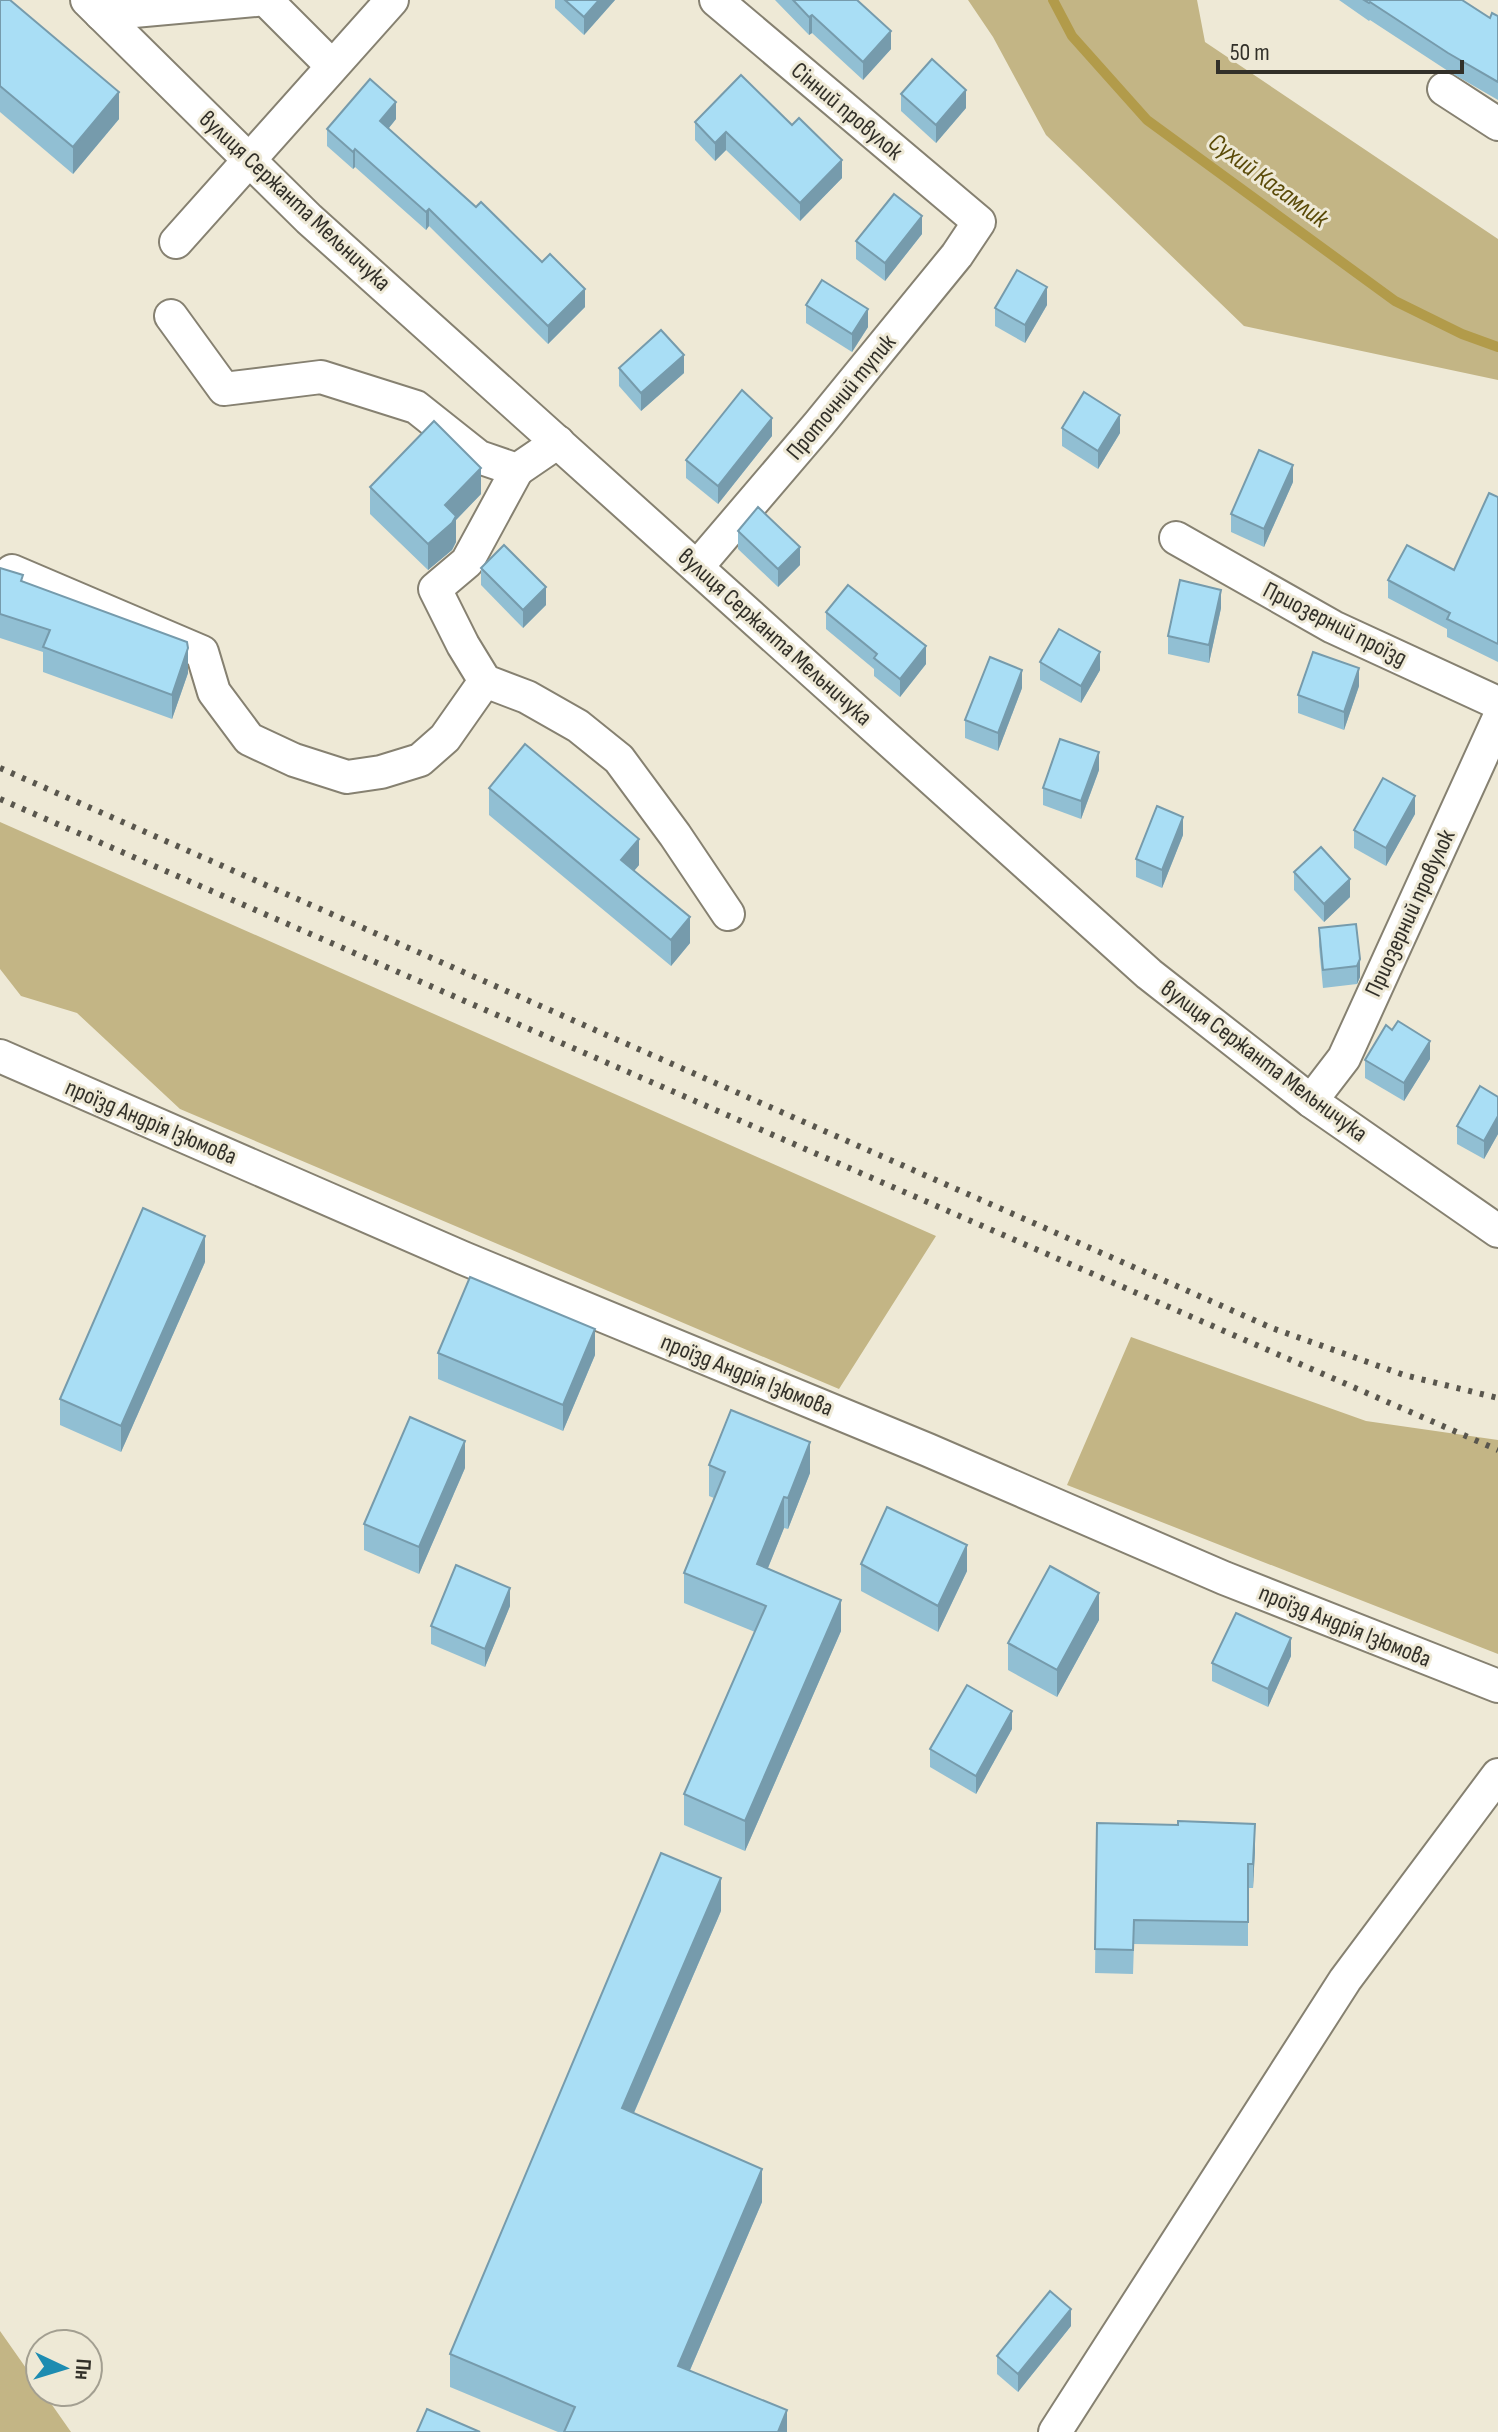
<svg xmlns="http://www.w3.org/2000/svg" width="1498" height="2432" viewBox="0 0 1498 2432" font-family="'Sofia Sans Condensed',sans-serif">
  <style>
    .green { fill: #c3b585 }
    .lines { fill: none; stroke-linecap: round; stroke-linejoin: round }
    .stream { stroke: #b29b4a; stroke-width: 10 }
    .minor-casing { stroke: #868171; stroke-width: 36 }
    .minor { stroke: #fff; stroke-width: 32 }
    .rail { stroke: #59564d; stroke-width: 6; stroke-dasharray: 4 8; stroke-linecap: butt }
    .wall { fill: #91bfd3 }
    .shaded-wall { fill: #769bac }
    .building { fill: #a9def5; stroke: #769bac; stroke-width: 2 }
    .labels { text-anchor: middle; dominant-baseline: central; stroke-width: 6; stroke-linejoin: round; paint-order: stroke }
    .street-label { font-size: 24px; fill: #323029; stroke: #eee9d6 }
    .water-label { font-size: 26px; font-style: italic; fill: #5a4a08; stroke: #eee9d6 }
  </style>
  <rect width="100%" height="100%" fill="#eee9d6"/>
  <g class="green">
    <path d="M968,0H1197L1205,42L1498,239V380L1244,326L1046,135L993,37Z"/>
    <path d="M0,822L936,1236L839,1389L180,1109L77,1013L21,996L0,969Z"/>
    <path d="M1131,1337L1366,1421L1498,1440V1654L1067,1485Z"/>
    <path d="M0,2331L40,2388V2392H43L71,2432H0Z"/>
  </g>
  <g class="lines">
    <path class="stream" d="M1053,0L1072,36L1147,120L1395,301L1462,334L1498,347"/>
    <g class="minor-casing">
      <g id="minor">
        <path d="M87,0L309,219L1149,974L1311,1101L1498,1231"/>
        <path d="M266,0L332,66"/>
        <path d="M101,14L256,0"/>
        <path d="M1444,89L1498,124"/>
        <path d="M176,242L392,0"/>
        <path d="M171,316L224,389L321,377L416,407L479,457L517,470L558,442"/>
        <path d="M517,470L467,562L435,589L463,645L485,681L527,697L578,726L619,759L675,835L728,914"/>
        <path d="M1176,538L1333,627L1498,703"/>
        <path d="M697,567L819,424L957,255L979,222L716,0"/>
        <path d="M12,571L202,652L214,692L249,739L294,760L347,777L381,772L420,760L445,738L485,681"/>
        <path d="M0,1056L463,1258L928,1450L1224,1578L1498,1686"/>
        <path d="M1311,1101L1344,1058L1498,720"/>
        <path d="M1055,2432L1345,1980L1498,1775"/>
      </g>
    </g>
    <use href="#minor" class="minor"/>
    <g class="rail">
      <path d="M0,768L1272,1328L1404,1375L1498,1398"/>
      <path d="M0,799L1498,1450"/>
    </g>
  </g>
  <g class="wall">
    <path d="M0,0L119,119L73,174L0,112Z"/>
    <path d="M555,0H615L584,35L555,8Z"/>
    <path d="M775,0H857L891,49L863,80L812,33L809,35Z"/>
    <path d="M1339,0H1462L1490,18L1498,16V100L1448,71L1370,20L1369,21Z"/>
    <path d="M741,75L842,178L800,221L726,150L715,161L695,140V122Z"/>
    <path d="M901,94L966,108L936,143L901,111Z"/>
    <path d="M396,119L388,129L585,307L548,344L429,226L426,230L355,167L353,169L327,146V129Z"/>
    <path d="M922,234L885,281L856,259V241Z"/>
    <path d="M806,305L868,327L852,352L806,323Z"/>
    <path d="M1047,305L1025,343L995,326V308Z"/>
    <path d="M619,368L684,373L641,411L619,386Z"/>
    <path d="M1062,428L1120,433L1098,469L1062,446Z"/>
    <path d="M772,436L718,504L686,478V460Z"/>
    <path d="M1293,482L1264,547L1231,532V514Z"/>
    <path d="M370,487L481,494L456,520V542L452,550L428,570L370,514Z"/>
    <path d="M1498,497V662L1447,637V629L1388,598V580L1454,570Z"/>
    <path d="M738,531L800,565L778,587L738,549Z"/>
    <path d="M0,568L188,673L172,719L43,672V652L0,638Z"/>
    <path d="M481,568L546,605L523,628L481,585Z"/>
    <path d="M1221,608L1209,663L1168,654V636Z"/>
    <path d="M826,612L926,664L900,697L874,676V669L826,629Z"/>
    <path d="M1040,662L1100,670L1081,703L1040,680Z"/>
    <path d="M1359,686L1344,730L1298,713V695Z"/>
    <path d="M1022,688L998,751L965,738V720Z"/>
    <path d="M1099,770L1081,819L1043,805V788Z"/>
    <path d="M489,788L639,865L634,871L690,943L671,966L489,815Z"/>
    <path d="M1415,814L1386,866L1354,848V830Z"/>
    <path d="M1183,835L1162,888L1136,877V859Z"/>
    <path d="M1294,872L1350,897L1324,922L1294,890Z"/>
    <path d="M1356,924L1360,977L1357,984L1323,988L1319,946V928Z"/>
    <path d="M1430,1059L1404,1101L1365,1078V1060Z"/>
    <path d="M1498,1097V1134L1484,1159L1457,1144V1126Z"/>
    <path d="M205,1262L121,1452L60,1425V1399Z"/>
    <path d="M438,1353L595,1355L563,1431L438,1379Z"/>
    <path d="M709,1465L810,1473L788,1529L784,1528L768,1568L841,1631L745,1851L684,1825V1794L755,1632L684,1603V1573L714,1498L709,1496Z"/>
    <path d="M465,1468L419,1574L364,1550V1524Z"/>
    <path d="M861,1564L967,1571L938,1632L861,1591Z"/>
    <path d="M510,1606L485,1667L431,1644V1626Z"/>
    <path d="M1099,1620L1057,1697L1008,1670V1643Z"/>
    <path d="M1291,1656L1268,1707L1212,1681V1663Z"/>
    <path d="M1012,1729L976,1794L930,1767V1749Z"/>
    <path d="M1097,1823L1255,1849L1253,1888H1248V1946L1134,1944L1133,1974L1095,1973Z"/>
    <path d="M721,1911L634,2113L762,2202L690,2370L787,2432H558L450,2387V2354Z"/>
    <path d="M1071,2326L1018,2392L997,2374V2356Z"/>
  </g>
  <g class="shaded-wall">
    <path d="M599,0H615L584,35V17Z"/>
    <path d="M812,15V33L809,35V17Z"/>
    <path d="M891,31V49L863,80V62Z"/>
    <path d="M966,90V108L936,143V125Z"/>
    <path d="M119,92V119L73,174V147Z"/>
    <path d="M396,102V119L380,139V121Z"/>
    <path d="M726,132V150L715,161V143Z"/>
    <path d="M355,149V167L353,169V152Z"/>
    <path d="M842,160V178L800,221V203Z"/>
    <path d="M429,209V226L426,230V212Z"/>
    <path d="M922,216V234L885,281V263Z"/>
    <path d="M1047,287V305L1025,343V325Z"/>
    <path d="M585,289V307L548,344V326Z"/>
    <path d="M868,309V327L852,352V334Z"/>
    <path d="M684,355V373L641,411V393Z"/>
    <path d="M1120,415V433L1098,469V451Z"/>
    <path d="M772,418V436L718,504V486Z"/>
    <path d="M1293,465V482L1264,547V529Z"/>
    <path d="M481,468V494L456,520V542L452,550L428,570V544L445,505Z"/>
    <path d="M800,547V565L778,587V569Z"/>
    <path d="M546,587V605L523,628V610Z"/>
    <path d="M1221,590V608L1209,663V645Z"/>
    <path d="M926,646V664L900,697V679Z"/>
    <path d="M188,648V673L172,719V695Z"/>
    <path d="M1100,652V670L1081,703V686Z"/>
    <path d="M1359,668V686L1344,730V712Z"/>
    <path d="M1022,670V688L998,751V733Z"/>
    <path d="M1099,752V770L1081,819V801Z"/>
    <path d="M1415,796V814L1386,866V848Z"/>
    <path d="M1183,817V835L1162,888V870Z"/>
    <path d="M639,839V865L621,886V860Z"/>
    <path d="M1350,879V897L1324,922V904Z"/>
    <path d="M690,917V943L671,966V940Z"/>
    <path d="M1360,959V977L1357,984V966Z"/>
    <path d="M1430,1041V1059L1404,1101V1083Z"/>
    <path d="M1498,1116V1134L1484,1159V1141Z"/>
    <path d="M205,1236V1262L121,1452V1426Z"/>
    <path d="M595,1329V1355L563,1431V1405Z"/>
    <path d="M465,1441V1468L419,1574V1547Z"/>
    <path d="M810,1442V1473L788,1529V1498Z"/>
    <path d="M784,1497V1528L757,1595V1564Z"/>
    <path d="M967,1545V1571L938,1632V1606Z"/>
    <path d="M510,1588V1606L485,1667V1649Z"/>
    <path d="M1099,1593V1620L1057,1697V1670Z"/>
    <path d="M841,1600V1631L745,1851V1821Z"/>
    <path d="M1291,1638V1656L1268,1707V1689Z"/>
    <path d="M1012,1711V1729L976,1794V1776Z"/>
    <path d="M1255,1824V1849L1253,1888V1864Z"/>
    <path d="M721,1878V1911L622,2140V2108Z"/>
    <path d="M762,2169V2202L678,2398V2366Z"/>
    <path d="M1071,2309V2326L1018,2392V2374Z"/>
    <path d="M787,2410V2432H778Z"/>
  </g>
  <g class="building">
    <path d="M0,0H10L119,92L73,147L0,86Z"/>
    <path d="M565,0H599L584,17Z"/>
    <path d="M793,0H857L891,31L863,62L812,15L809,17Z"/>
    <path d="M1364,0H1462L1490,18L1492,13L1498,16V82L1448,53L1370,2L1369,3Z"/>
    <path d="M932,59L966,90L936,125L901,94Z"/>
    <path d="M741,75L792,125L799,118L842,160L800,203L726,132L715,143L695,122Z"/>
    <path d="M370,79L396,102L380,121L476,207L481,202L542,262L550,254L585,289L548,326L429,209L426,212L355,149L353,152L327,129Z"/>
    <path d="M894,194L922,216L885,263L856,241Z"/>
    <path d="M1017,270L1047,287L1025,325L995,308Z"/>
    <path d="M822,280L868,309L852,334L806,305Z"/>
    <path d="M661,330L684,355L641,393L619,368Z"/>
    <path d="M742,390L772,418L718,486L686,460Z"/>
    <path d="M1084,392L1120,415L1098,451L1062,428Z"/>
    <path d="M434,421L481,468L445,505L456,516L452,523L428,544L370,487Z"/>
    <path d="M1259,450L1293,465L1264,529L1231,514Z"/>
    <path d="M1489,493L1498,497V644L1447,619L1450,613L1388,580L1407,545L1454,570Z"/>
    <path d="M758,507L800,547L778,569L738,531Z"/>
    <path d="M504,545L546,587L523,610L481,568Z"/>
    <path d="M0,568L23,575L21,581L187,642L188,648L172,695L43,647L50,630L0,614Z"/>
    <path d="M1180,580L1221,590L1209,645L1168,636Z"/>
    <path d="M848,585L926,646L900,679L874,658L877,654L826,612Z"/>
    <path d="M1059,629L1100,652L1081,686L1040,662Z"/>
    <path d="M1313,652L1359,668L1344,712L1298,695Z"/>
    <path d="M990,657L1022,670L998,733L965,720Z"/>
    <path d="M1060,739L1099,752L1081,801L1043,788Z"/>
    <path d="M525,744L639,839L621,860L690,917L671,940L489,788Z"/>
    <path d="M1383,778L1415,796L1386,848L1354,830Z"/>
    <path d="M1157,806L1183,817L1162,870L1136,859Z"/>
    <path d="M1321,847L1350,879L1324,904L1294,872Z"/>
    <path d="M1356,924L1360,959L1357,966L1323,970L1319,928Z"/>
    <path d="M1398,1021L1430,1041L1404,1083L1365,1060L1386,1025L1392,1030Z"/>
    <path d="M1480,1086L1498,1097V1116L1484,1141L1457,1126Z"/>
    <path d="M143,1208L205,1236L121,1426L60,1399Z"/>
    <path d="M470,1277L595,1329L563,1405L438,1353Z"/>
    <path d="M731,1410L810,1442L788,1498L784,1497L757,1564L841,1600L745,1821L684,1794L766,1606L684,1573L725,1472L709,1465Z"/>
    <path d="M410,1417L465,1441L419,1547L364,1524Z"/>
    <path d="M887,1507L967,1545L938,1606L861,1564Z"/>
    <path d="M456,1565L510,1588L485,1649L431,1626Z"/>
    <path d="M1050,1566L1099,1593L1057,1670L1008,1643Z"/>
    <path d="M1236,1613L1291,1638L1268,1689L1212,1663Z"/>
    <path d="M967,1685L1012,1711L976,1776L930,1749Z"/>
    <path d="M1178,1821L1255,1824L1253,1864H1248V1922L1134,1920L1133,1950L1095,1949L1097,1823L1178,1825Z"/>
    <path d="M661,1853L721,1878L622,2108L762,2169L678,2366L787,2410L778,2432H564L575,2407L450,2354Z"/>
    <path d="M1050,2291L1071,2309L1018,2374L997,2356Z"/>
    <path d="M427,2409L480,2432H417Z"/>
  </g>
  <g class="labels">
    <g class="street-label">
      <text transform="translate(847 111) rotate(40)">Сінний провулок</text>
      <text transform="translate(295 201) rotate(43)">вулиця Сержанта Мельничука</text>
      <text transform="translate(841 397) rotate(-50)">Проточний тупик</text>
      <text transform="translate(1335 624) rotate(27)">Приозерний проїзд</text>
      <text transform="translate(775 637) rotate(42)">вулиця Сержанта Мельничука</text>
      <text transform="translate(1410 913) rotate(-65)">Приозерний провулок</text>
      <text transform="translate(1264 1061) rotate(37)">вулиця Сержанта Мельничука</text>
      <text transform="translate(151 1122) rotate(23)">проїзд Андрія Ізюмова</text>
      <text transform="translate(747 1375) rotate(22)">проїзд Андрія Ізюмова</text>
      <text transform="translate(1345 1626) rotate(22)">проїзд Андрія Ізюмова</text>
    </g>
    <g class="water-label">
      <text transform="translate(1268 181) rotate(36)">Сухий Кагамлик</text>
    </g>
  </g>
  <g transform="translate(64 2368) rotate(94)"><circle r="38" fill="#eee9d6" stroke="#a39f91" stroke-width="2"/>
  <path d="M0-6L14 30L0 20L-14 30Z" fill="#1d8cb1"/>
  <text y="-12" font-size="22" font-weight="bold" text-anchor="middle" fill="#323029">Пн</text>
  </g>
  <path d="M1218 60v12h244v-12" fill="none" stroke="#323029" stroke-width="4"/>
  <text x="1230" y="60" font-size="24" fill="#323029" stroke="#eee9d6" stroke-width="6" paint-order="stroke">50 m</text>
</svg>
